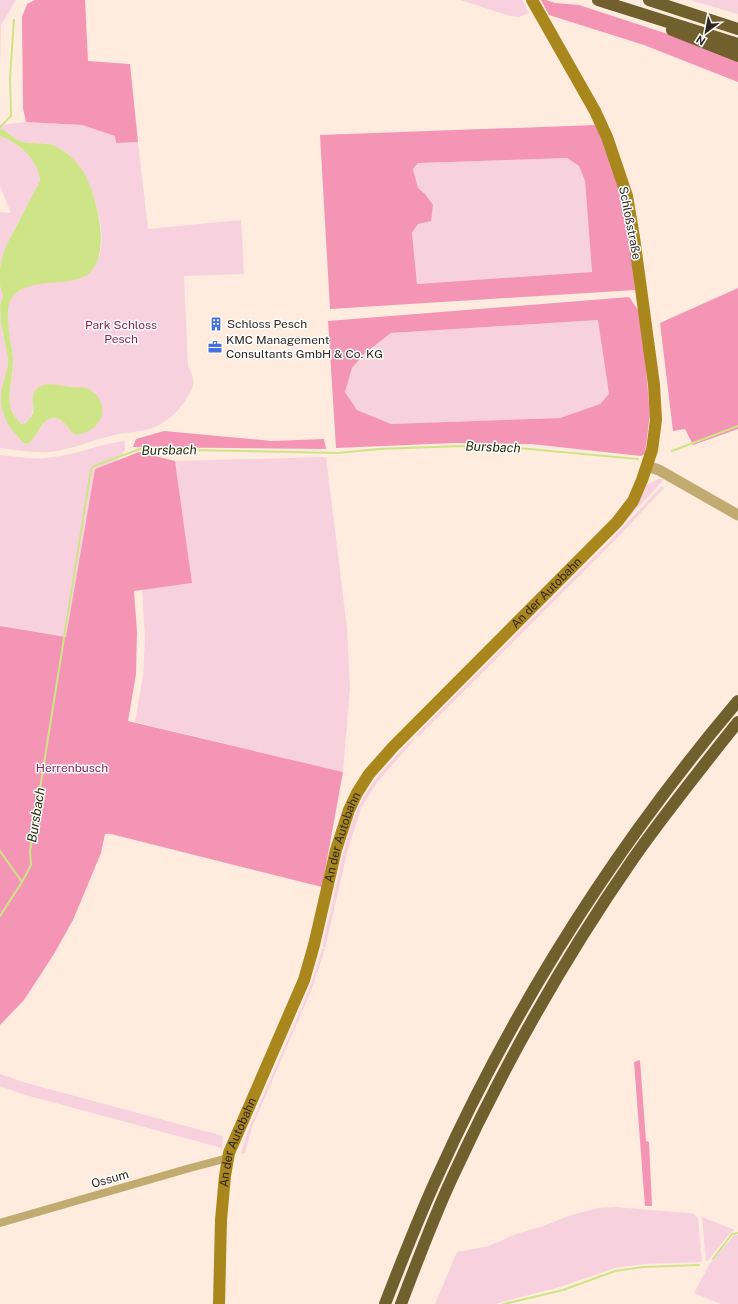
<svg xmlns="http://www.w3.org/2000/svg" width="738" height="1304" viewBox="0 0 738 1304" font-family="'Public Sans',sans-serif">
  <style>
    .green { fill: #f7d2de }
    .forest { fill: #f495b6; fill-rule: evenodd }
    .water { fill: #cde487 }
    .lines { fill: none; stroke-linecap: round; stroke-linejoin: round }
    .stream { stroke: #cde487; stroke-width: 2 }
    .minor { stroke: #c1ab70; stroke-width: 8 }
    .tertiary { stroke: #c1ab70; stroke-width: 11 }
    .secondary { stroke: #a9871c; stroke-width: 12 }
    .motorway { stroke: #715f2d; stroke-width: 12 }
    .labels { text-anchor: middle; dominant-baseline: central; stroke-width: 3; stroke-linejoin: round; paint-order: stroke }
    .street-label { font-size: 12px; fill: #2f2720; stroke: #fff }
    .poi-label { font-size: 12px; fill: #2f2720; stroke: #fff; text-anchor: start }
    .park-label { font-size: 12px; fill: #8d2052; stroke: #fff }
    .water-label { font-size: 13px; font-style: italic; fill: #252d06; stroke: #fff }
  </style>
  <rect width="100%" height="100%" fill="#ffecde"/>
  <g class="green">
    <path d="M0,0H16L1,25L0,67Z"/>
    <path d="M460,0H522L529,13L519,17L510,16Z"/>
    <path d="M690,0H738V14Z"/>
    <path d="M26,122L82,125L116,136V143L138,142L148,229L241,220L244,274L184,276L188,366C196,380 195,386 186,399C176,416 160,428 140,431C130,433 120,433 110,436C90,441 70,450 49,452C33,453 16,450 0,448V280L3,295L0,306L1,323L8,358V366L1,392L4,415L17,436L23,443L27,444C44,433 46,398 71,431L79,387H68L56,385L33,407C33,415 30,422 21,424C17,419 11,412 10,406C8,391 14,375 13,360C13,341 3,321 9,302C13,293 24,288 33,284L82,278C86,273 97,263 99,257C107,232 95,194 83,172C78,163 68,153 59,148C47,140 31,146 18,140C11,137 7,130 0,129V125Z"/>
    <path d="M0,136C19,143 39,160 40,181C27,210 6,237 0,268V212L11,213L0,186Z"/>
    <path d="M567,158L579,166L585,181L592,272L417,284L412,233L418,224L431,221L425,194L418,188L413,169L418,163Z"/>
    <path d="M599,320L609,394L600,404L560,418L391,424L357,410L345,392L352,368L365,353L391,333Z"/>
    <path d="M125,441V450L116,461L95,469L67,637L0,626V455C15,456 31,460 46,458C73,456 98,444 125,441Z"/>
    <path d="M326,457L347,628L350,688L343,772L135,722L143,675L145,638L142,589L192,583L175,461Z"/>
    <path d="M659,479H664L611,537L609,536L641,497L647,485Z"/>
    <path d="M662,486L664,488L618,537L418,737L416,735L607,544Z"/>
    <path d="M414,738L415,739L378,781L361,808L347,853L325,948L323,947C323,937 331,912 333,900C340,869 345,835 359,806C372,780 393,758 414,738Z"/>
    <path d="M322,949H325L311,991L252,1127L245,1153L241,1154L247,1133L302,1007L313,979Z"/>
    <path d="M0,1074L23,1082L223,1136L222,1148L22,1094L0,1086Z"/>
    <path d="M615,1207L688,1213L694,1214L698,1219L702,1262L644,1264L615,1268L560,1287L495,1304H435L457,1252L489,1246L516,1234L543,1226L571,1215L599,1208Z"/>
    <path d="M702,1217L735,1230L731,1232L708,1260L706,1261Z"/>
    <path d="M735,1234L738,1235V1304H721L694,1293L709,1265Z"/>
  </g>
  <g class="forest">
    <path d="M35,0H85L88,61L130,64L138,142L116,143L115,136L82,125L26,122L23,108L22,17L27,4Z"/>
    <path d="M541,0H546L555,3L579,5L680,38L738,62V82L644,45L549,15Z"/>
    <path d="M596,125L614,162L630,237L635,290L330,309L320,135ZM567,158L579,166L585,181L592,272L417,284L412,233L418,224L431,221L433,205L425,194L418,188L413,169L418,163Z"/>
    <path d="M738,288V429L693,445L685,429L673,431L660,323Z"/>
    <path d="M629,297L641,314L650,414L645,454L641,456L531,444L455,443L336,448L328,321ZM598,320L609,394L600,404L560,418L391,424L357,410L345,392L352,368L365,353L391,333Z"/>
    <path d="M164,431L272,441L324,439L326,449L133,447L136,439Z"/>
    <path d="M139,452L175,461L192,583L134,591L137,632L136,674L128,721L343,772L322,887L111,834H105L101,853L73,920L54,954L24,1000L0,1025V626L66,637L95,469Z"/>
    <path d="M640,1060L646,1141L649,1142L652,1206H645L634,1062Z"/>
  </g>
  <path class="water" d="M0,129C7,130 11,137 18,140C30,146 47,140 59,148C68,153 77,162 83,171C96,194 110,246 93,269C79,290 37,275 15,294C0,308 13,343 13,361C13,376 8,392 10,406C11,412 17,419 21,424L26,423C28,420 32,417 33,413C35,404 29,395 38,388C45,382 56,385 65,386C72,388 81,386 89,389C92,391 96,394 98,397C110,416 95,433 75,435C70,431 67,425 62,421C45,408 38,437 28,444L23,443L9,426L4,415L1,405V392L8,365V358L1,323L0,306L3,295L0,285V268L2,258L7,244L40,181C39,160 19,143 0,136Z"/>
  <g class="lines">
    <g class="stream">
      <path d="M0,127L11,116L10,77L14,20"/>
      <path d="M672,451L738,426"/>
      <path d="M0,851L22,882"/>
      <path d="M0,916L22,882L31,865L30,851L91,469L94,466L140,449L338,453L379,449L461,446L518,448L638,459"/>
      <path d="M713,1259L732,1234L738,1233"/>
      <path d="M504,1304L563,1290L615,1271L643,1267L699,1265"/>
    </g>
    <path class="minor" d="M0,1223L190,1168L228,1158"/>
    <path class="tertiary" d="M647,466L659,470L738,515"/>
    <path class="secondary" id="s1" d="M219,1304L221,1220L225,1176L229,1153L304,980L314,945L336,850L349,810L357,793L369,774L393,747L617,522L633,501L642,480L652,450L656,420L654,385L634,237L627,196L607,137L595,111L532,0"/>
    <g class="motorway">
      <path d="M598,0L738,44"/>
      <path d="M649,0L738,29"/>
      <path d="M672,30L738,56"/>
      <path d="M385,1304C402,1260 419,1216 439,1173C516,1003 617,844 738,701"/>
      <path d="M401,1304C417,1262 433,1219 452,1178C503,1067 563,960 633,859C666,812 702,767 738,722"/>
    </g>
  </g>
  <defs>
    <g id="building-bare" transform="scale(1.08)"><path d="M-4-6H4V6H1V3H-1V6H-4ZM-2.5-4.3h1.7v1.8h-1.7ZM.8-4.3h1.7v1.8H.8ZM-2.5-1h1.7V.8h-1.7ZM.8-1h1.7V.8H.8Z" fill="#4670e2" stroke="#fff" stroke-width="2.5" paint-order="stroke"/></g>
    <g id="office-bare" transform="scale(1.08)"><path d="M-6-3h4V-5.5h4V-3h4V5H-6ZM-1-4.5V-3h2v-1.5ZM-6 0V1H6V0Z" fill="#4670e2" stroke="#fff" stroke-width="2.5" paint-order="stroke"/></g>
  </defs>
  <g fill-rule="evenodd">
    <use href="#building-bare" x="216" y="324"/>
    <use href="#office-bare" x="215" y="347"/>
  </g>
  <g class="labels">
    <g class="street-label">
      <text transform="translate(630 223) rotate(79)">Schloßstraße</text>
      <text stroke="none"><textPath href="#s1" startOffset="811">An der Autobahn</textPath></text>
      <text stroke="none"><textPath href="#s1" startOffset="488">An der Autobahn</textPath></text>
      <text stroke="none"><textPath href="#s1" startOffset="164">An der Autobahn</textPath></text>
      <text transform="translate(110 1179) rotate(-16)">Ossum</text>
    </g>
    <g class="poi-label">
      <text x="227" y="324">Schloss Pesch</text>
      <text x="226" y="340">KMC Management<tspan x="226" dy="14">Consultants GmbH &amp; Co. KG</tspan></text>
    </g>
    <g class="park-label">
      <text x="121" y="325">Park Schloss<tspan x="121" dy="14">Pesch</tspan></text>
      <text x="72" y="768">Herrenbusch</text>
    </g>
    <g class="water-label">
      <text transform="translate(493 447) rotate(2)">Bursbach</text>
      <text transform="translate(169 450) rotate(-1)">Bursbach</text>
      <text transform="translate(36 815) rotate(-81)">Bursbach</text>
    </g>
  </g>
  <g transform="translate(706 32) rotate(212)" stroke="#ffffff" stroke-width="3" paint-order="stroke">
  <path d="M0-3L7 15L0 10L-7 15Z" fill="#2f2720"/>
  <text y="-6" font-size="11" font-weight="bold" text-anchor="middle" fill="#2f2720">N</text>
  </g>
</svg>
